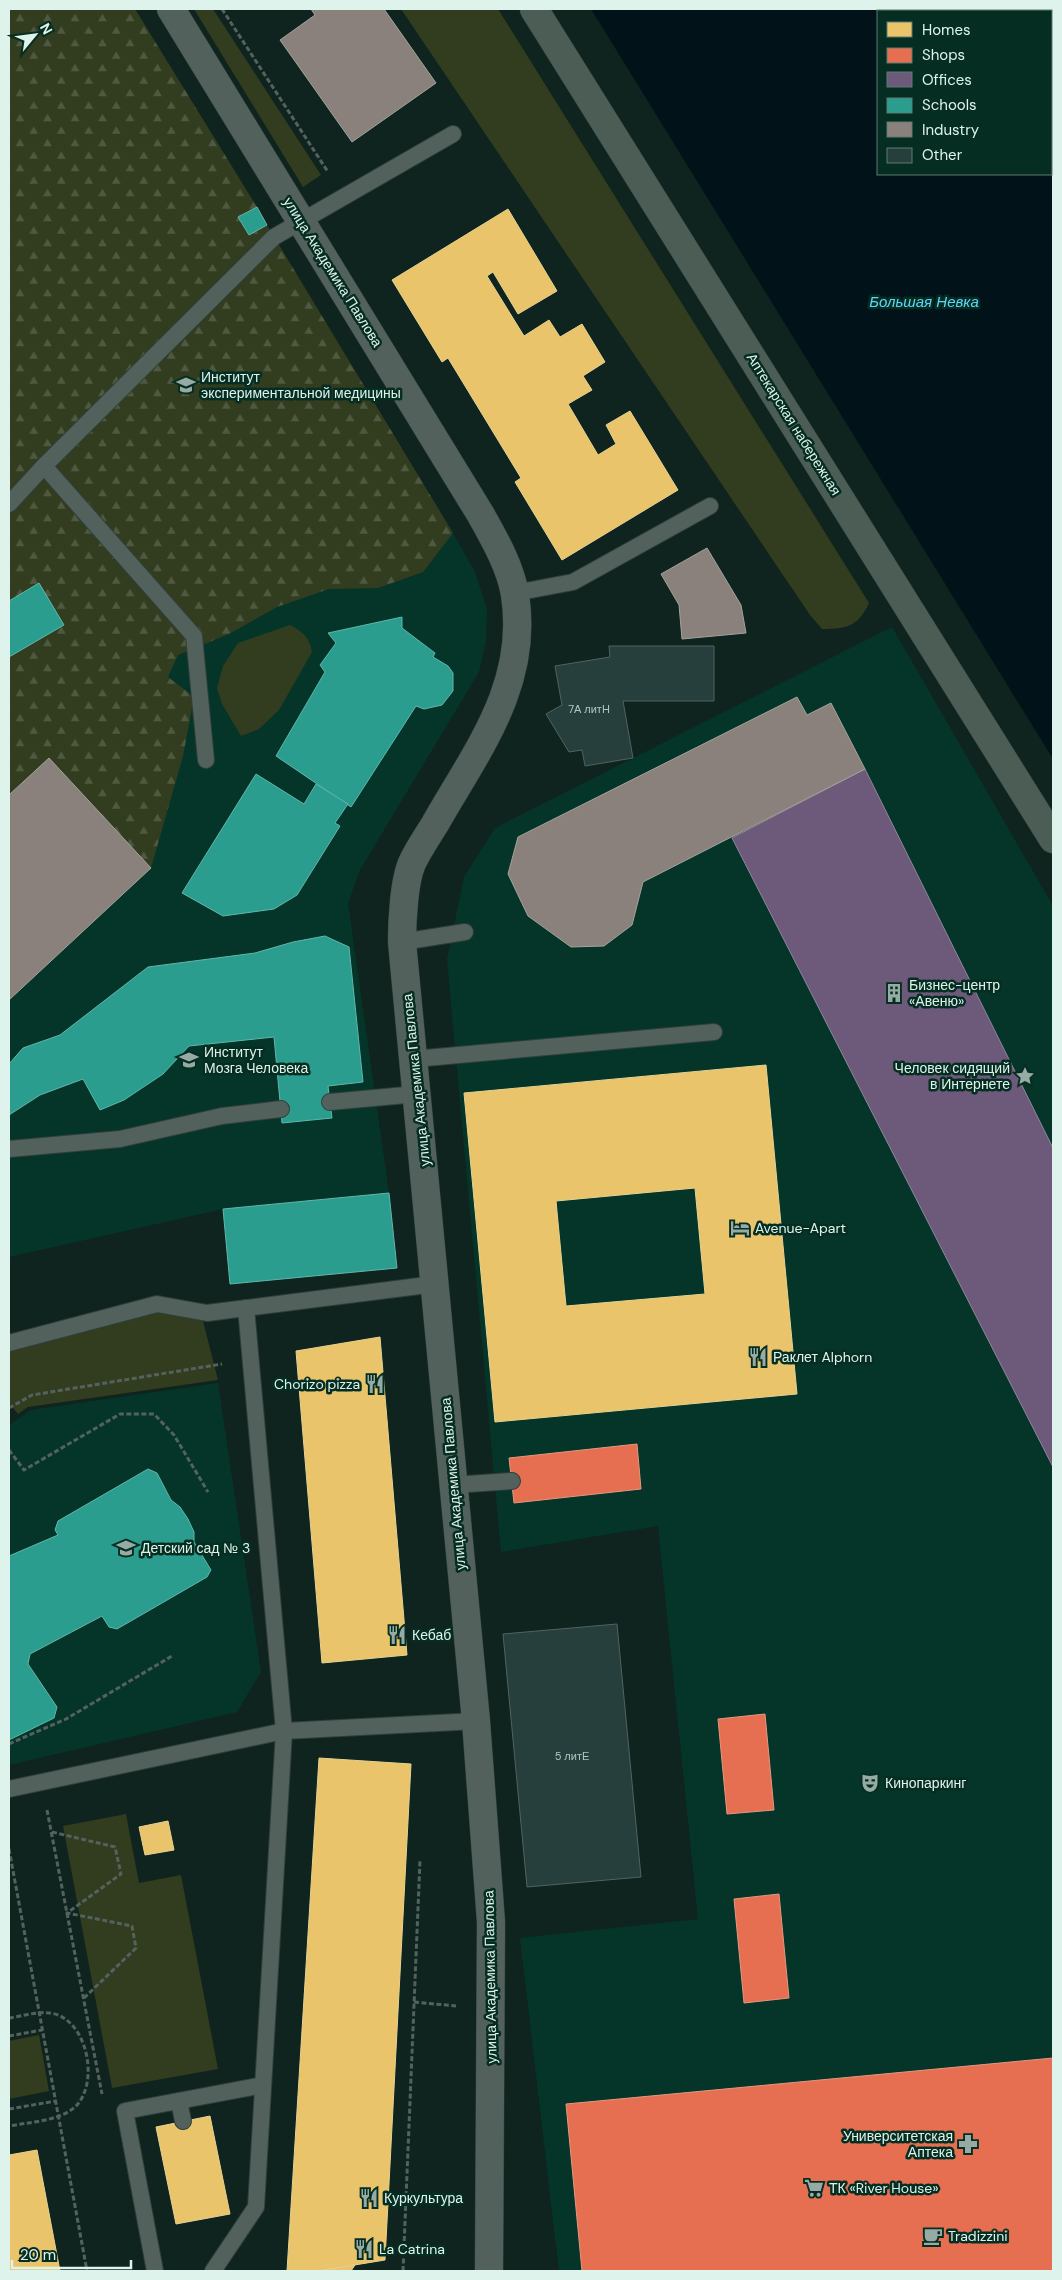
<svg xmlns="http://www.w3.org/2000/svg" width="1062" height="2280" viewBox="0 0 1062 2280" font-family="'DM Sans',sans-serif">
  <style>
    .built { fill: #053529 }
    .green { fill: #323c1f }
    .forest { fill: url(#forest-firs) }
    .water { fill: #011319; fill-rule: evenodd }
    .homes { fill: #e9c46a; stroke: #e6d291; fill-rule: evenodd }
    .shops { fill: #e76f51; stroke: #e4977f }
    .offices { fill: #6d597a; stroke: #8f879c }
    .schools { fill: #2a9d8f; stroke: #60b7ab }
    .industry { fill: #8a817c; stroke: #a3a39d }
    .building { fill: #273f3c; stroke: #506360 }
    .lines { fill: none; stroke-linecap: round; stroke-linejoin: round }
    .lane-casing { stroke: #303f3b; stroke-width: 18 }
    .street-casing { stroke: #303f3b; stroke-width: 29 }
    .secondary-casing { stroke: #303f3b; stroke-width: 29 }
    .path { stroke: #54625e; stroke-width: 3; stroke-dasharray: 5 2.5; stroke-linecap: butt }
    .lane { stroke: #52615c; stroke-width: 16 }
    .street { stroke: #52615c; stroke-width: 28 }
    .secondary { stroke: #4c5d56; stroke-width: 28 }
    .labels { text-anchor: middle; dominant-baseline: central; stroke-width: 5; stroke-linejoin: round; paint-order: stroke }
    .number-label { font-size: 11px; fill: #b0c6bf }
    .street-label { font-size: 14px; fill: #def3eb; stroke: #062d22 }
    .poi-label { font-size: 14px; fill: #def3eb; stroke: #062d22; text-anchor: start }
    .water-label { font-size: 15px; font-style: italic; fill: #5ed5fa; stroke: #062d22 }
  </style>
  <defs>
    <pattern id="forest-firs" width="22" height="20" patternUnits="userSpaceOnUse" patternTransform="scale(1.25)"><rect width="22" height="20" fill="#323c1f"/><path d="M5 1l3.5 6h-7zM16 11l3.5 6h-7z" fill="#4f5940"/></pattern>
  </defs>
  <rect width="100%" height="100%" fill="#0f241e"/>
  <g class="built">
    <path d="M9,9H135L453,533L475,572L487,609L486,640L479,672L360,870L348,903L389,1193L223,1209L9,1257Z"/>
    <path d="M892,627L1053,906V2271H559L520,1938L698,1919L658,1526L501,1552L447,959L464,877L495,828Z"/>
    <path d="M218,1383L261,1672L237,1712L9,1765V1425L31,1410Z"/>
  </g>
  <g class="green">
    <path d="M194,9H213L321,175L303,187Z"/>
    <path d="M401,9H498L869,603C858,627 846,629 822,629L810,615Z"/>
    <path d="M290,625C303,632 309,637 312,652L279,710L259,729L241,736L222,704L217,688L223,666L238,643Z"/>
    <path d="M160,1312L203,1321L218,1380L28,1407L18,1414L9,1403V1349Z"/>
    <path d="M126,1814L139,1883L181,1875L218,2069L112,2088L63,1826Z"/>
    <path d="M39,2035L49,2091L9,2099V2041Z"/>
  </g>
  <path class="forest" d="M9,9H135L257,207L238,217L249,235L267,225L453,533L423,572L378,588L329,589L277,607L229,634L178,655L168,677L194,697L183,756L151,868L49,758L9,795Z"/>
  <path class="water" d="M591,9H1053V759ZM878,11H1051V174H878Z"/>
  <g class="homes">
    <path d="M508,209L557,291L518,314L493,272L487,276L524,336L549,320L560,337L582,324L605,362L583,376L592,390L568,404L598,455L616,444L606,425L630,411L678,490L562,560L515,482L521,478L448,358L442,362L392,280Z"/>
    <path d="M766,1065L797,1394L495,1422L464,1093ZM695,1188L705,1294L566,1306L556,1201Z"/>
    <path d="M380,1337L407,1655L322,1663L296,1351Z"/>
    <path d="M319,1758L411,1764L385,2260L318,2271H287Z"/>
    <path d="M168,1821L174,1850L145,1855L139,1827Z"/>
    <path d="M210,2116L230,2214L176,2224L156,2127Z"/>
    <path d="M37,2150L60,2271H9V2155Z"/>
    <path d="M355,2265L351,2271H318Z"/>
  </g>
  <g class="shops">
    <path d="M637,1444L641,1489L514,1503L509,1458Z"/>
    <path d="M765,1714L774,1810L727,1814L718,1719Z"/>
    <path d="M779,1894L789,1998L744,2003L734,1899Z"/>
    <path d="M1053,2058V2271H582L566,2104Z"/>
  </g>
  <path class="offices" d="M865,769L1053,1148V1467L732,838Z"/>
  <g class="schools">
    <path d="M257,207L267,225L249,235L238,217Z"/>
    <path d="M39,583L64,625L9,657V601Z"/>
    <path d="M402,617V628L435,653L433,657L448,666L453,673V691L442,705L424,709L416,706L351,807L276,756L325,672L320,665L336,643L328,633Z"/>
    <path d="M256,774L304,804L316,784L348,804L335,823L340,826L297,895L274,909L223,916L182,893Z"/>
    <path d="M325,936L349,947L363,1082L328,1086L332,1118L282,1123L274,1037L189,1046L163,1074L124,1100L100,1110L83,1079L40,1095L9,1115V1064L23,1048L60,1035L148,967L255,953L293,942Z"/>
    <path d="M389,1193L397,1268L230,1284L223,1209Z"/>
    <path d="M148,1469L157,1473L171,1500L180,1507L188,1519L194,1532V1542L211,1570L207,1577L117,1629L109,1627L102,1616L30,1654L28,1664L57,1707L54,1718L9,1740V1556L58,1535L55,1530L58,1521Z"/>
  </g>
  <g class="industry">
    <path d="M311,9H384L436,83L352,142L280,40L315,15Z"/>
    <path d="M707,548L741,605L746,633L682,639L679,605L661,574Z"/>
    <path d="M797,697L807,715L831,703L865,769L643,882L632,925L604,946L571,947L528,916L508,874L518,837Z"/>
    <path d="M49,758L151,868L9,1000V795Z"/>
  </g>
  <g class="building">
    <path d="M609,646H714V701H623L633,758L585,766L582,750L569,752L546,714L562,705L555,666L610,657Z"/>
    <path d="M617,1624L641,1877L527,1887L503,1634Z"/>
  </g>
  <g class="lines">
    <g class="lane-casing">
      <g id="lane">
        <path d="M44,466L194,636L206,760"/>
        <path d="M9,504L44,466L274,237L453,134"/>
        <path d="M515,593L573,582L710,506"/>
        <path d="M402,942L465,932"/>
        <path d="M414,1059L714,1032"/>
        <path d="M330,1102L417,1094"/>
        <path d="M9,1149L120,1139L222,1116L281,1109"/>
        <path d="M9,1343L157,1304L207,1313L435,1284"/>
        <path d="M453,1485L512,1481"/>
        <path d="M9,1789L284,1731L476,1721"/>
        <path d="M179,2101L183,2121"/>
        <path d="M155,2271L125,2111L263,2085"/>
        <path d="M213,2271L256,2207L284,1731L246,1308"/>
      </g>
    </g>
    <g class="street-casing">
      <path id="street" d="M171,9L481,515C494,538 511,568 515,595C529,685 477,750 435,824C427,837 418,850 412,863C404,881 402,922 402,942L476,1721L491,1922L489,2271"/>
    </g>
    <g class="secondary-casing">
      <path id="secondary" d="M534,9L1053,839"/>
    </g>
    <g class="path">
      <path d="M222,9L328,172"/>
      <path d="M9,1408L32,1395L222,1364"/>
      <path d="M9,1450L24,1470L120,1414H154L174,1435L208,1492"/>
      <path d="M9,1744L66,1719L172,1656"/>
      <path d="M47,1810L102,2094"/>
      <path d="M52,1832L115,1847L121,1874L67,1913L132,1926L136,1948L84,1998"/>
      <path d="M9,1849L87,2271"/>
      <path d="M414,2002L456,2006"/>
      <path d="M9,2018C24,2016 43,2009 58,2015C88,2027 98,2081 77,2105C62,2121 30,2122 9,2126"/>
      <path d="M9,2036L42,2030"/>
      <path d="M9,2109L56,2101"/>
      <path d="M403,2271L420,1860"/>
    </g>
    <use href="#lane" class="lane"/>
    <use href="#street" class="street"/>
    <use href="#secondary" class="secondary"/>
  </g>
  <defs>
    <g id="university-bare" transform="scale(1.5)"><path d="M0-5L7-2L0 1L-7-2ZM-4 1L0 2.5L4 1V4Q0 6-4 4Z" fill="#96aba3" stroke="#062d22" stroke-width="2.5" paint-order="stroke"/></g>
    <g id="building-bare" transform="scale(1.5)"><path d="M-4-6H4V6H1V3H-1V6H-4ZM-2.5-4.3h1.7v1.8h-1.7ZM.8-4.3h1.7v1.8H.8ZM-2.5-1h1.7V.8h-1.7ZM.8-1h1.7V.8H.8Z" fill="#96aba3" stroke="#062d22" stroke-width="2.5" paint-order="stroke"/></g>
    <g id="sight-bare" transform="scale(1.5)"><path d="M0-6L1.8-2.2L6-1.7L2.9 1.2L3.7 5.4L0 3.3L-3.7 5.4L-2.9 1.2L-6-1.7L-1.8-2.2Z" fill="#96aba3" stroke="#062d22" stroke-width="2.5" paint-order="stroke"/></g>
    <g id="hotel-bare" transform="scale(1.5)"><path d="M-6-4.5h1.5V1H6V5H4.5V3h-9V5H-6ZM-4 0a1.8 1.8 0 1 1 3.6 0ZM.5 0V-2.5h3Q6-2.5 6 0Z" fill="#96aba3" stroke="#062d22" stroke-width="2.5" paint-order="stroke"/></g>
    <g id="restaurant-bare" transform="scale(1.5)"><path d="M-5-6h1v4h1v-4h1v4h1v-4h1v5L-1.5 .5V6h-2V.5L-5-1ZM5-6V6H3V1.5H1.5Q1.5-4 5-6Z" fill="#96aba3" stroke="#062d22" stroke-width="2.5" paint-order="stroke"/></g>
    <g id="school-bare" transform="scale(1.5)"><path d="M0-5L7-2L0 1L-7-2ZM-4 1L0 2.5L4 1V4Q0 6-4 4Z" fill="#96aba3" stroke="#062d22" stroke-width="2.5" paint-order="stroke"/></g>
    <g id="theatre-bare" transform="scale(1.5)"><path d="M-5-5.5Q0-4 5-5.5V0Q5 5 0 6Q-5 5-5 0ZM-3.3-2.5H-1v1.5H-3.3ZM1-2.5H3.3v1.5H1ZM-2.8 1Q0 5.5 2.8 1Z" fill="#96aba3" stroke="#062d22" stroke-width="2.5" paint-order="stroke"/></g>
    <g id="pharmacy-bare" transform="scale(1.5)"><path d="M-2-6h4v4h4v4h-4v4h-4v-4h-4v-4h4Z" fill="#96aba3" stroke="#062d22" stroke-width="2.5" paint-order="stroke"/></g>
    <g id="supermarket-bare" transform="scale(1.5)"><path d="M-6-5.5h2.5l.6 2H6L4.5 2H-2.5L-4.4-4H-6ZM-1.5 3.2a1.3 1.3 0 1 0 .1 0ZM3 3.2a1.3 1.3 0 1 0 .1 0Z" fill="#96aba3" stroke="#062d22" stroke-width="2.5" paint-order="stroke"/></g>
    <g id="cafe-bare" transform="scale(1.5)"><path d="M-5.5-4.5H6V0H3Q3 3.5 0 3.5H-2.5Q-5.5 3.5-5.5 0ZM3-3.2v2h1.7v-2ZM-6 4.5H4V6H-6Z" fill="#96aba3" stroke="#062d22" stroke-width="2.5" paint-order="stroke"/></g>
  </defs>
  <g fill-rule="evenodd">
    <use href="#university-bare" x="186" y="385"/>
    <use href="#building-bare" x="894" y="993"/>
    <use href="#university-bare" x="189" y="1060"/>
    <use href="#sight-bare" x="1025" y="1076"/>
    <use href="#hotel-bare" x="740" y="1228"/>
    <use href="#restaurant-bare" x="758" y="1357"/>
    <use href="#restaurant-bare" x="375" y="1384"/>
    <use href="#school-bare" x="126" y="1548"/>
    <use href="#restaurant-bare" x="397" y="1635"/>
    <use href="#theatre-bare" x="870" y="1783"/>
    <use href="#pharmacy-bare" x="968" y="2144"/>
    <use href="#supermarket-bare" x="814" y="2188"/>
    <use href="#restaurant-bare" x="369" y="2198"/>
    <use href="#cafe-bare" x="933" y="2236"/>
    <use href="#restaurant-bare" x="364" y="2249"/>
  </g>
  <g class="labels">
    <g class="number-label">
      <text x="589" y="709">7А литН</text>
      <text x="572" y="1756">5 литЕ</text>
    </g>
    <g class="street-label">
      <text transform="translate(333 272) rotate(58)">улица Академика Павлова</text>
      <text transform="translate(794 424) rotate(58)">Аптекарская набережная</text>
      <text transform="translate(416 1080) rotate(-96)">улица Академика Павлова</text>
      <text transform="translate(453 1484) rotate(-95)">улица Академика Павлова</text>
      <text transform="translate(490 1977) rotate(-91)">улица Академика Павлова</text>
    </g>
    <g class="poi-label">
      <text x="201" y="377">Институт<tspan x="201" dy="16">экспериментальной медицины</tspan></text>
      <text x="909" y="985">Бизнес-центр<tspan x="909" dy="16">«Авеню»</tspan></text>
      <text x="204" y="1052">Институт<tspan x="204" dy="16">Мозга Человека</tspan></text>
      <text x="1010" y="1068" text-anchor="end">Человек сидящий<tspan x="1010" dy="16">в Интернете</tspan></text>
      <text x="755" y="1228">Avenue-Apart</text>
      <text x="773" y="1357">Раклет Alphorn</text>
      <text x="360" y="1384" text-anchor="end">Chorizo pizza</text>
      <text x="141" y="1548">Детский сад № 3</text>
      <text x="412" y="1635">Кебаб</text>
      <text x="885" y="1783">Кинопаркинг</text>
      <text x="953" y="2136" text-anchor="end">Университетская<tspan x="953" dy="16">Аптека</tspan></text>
      <text x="829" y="2188">ТК «River House»</text>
      <text x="384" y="2198">Куркультура</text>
      <text x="948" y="2236">Tradizzini</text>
      <text x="379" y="2249">La Catrina</text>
    </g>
    <g class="water-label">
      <text x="924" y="302">Большая Невка</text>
    </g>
  </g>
  <rect width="1062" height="2280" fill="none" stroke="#def3eb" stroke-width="20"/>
  <rect x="877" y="10" width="175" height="165" fill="#062d22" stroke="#5c7c72"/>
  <rect x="887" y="22" width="25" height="15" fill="#e9c46a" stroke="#5c7c72"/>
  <text x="922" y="35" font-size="15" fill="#def3eb">Homes</text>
  <rect x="887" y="48" width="25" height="15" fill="#e76f51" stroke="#5c7c72"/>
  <text x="922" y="60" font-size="15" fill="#def3eb">Shops</text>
  <rect x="887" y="72" width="25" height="15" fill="#6d597a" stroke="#5c7c72"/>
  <text x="922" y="85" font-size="15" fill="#def3eb">Offices</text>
  <rect x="887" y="98" width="25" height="15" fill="#2a9d8f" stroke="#5c7c72"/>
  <text x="922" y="110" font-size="15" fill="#def3eb">Schools</text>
  <rect x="887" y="122" width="25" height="15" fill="#8a817c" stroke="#5c7c72"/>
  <text x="922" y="135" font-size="15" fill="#def3eb">Industry</text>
  <rect x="887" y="148" width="25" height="15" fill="#273f3c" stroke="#5c7c72"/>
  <text x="922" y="160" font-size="15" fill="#def3eb">Other</text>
  <g transform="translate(35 35) rotate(61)" stroke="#062d22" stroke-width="4" paint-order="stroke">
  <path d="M0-4L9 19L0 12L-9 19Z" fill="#def3eb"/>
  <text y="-8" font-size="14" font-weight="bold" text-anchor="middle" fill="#def3eb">N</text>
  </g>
  <path d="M12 2260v8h119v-8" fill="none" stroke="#def3eb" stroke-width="2.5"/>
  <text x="20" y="2260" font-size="15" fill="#def3eb" stroke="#062d22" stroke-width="4" paint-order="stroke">20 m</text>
</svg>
